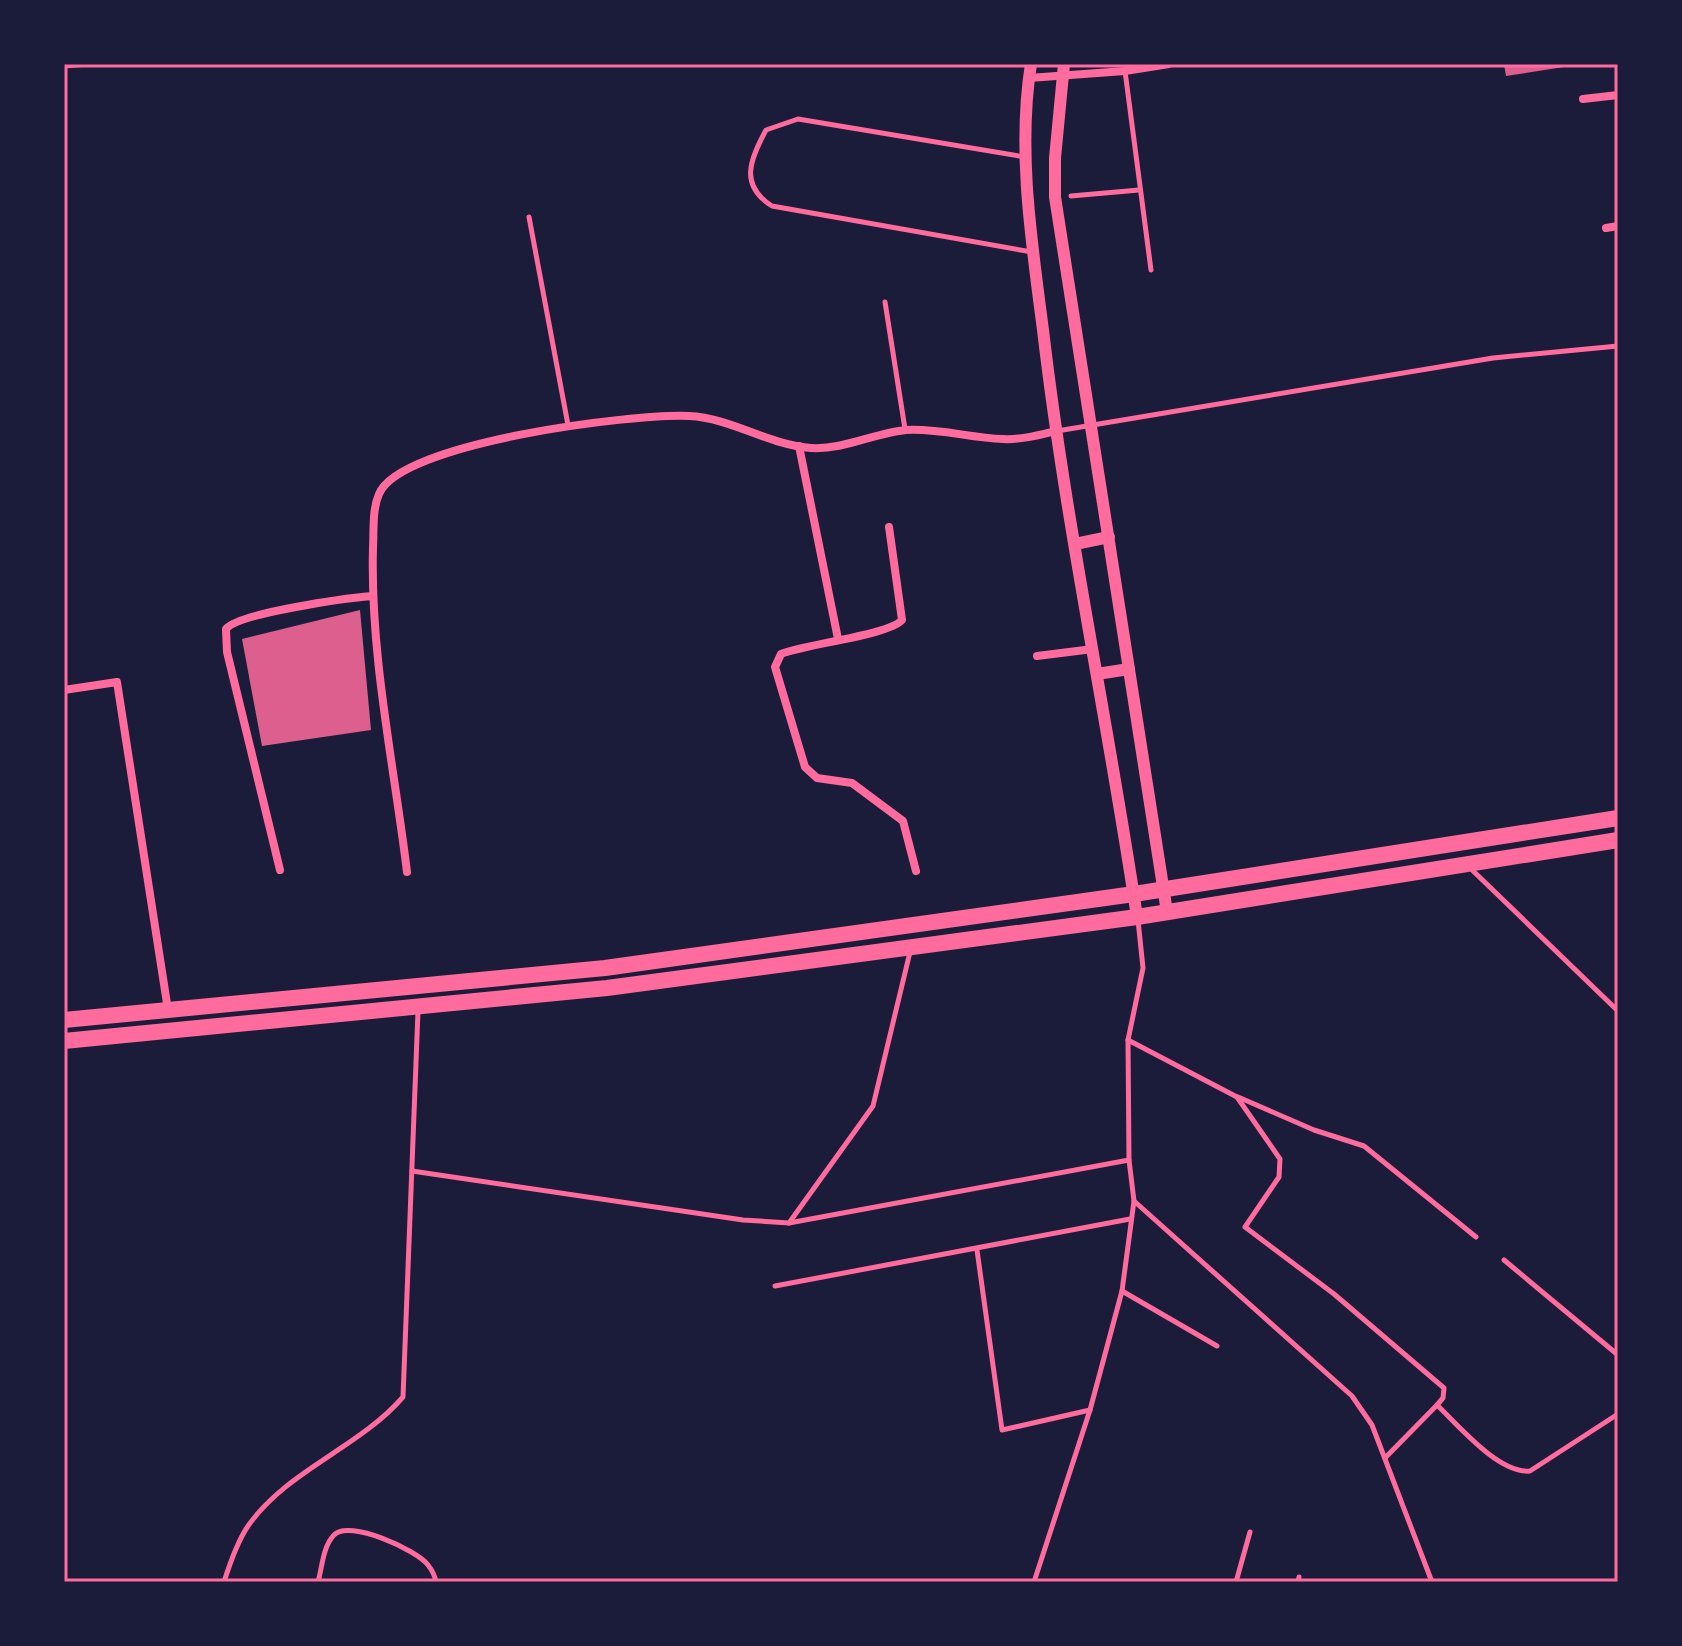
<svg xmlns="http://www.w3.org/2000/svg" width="1682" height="1646" viewBox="0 0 1682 1646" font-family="Ubuntu,sans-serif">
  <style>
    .building { fill: #dd5f8e }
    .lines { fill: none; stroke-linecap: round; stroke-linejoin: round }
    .service { stroke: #ff6b9d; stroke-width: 5 }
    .minor { stroke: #ff6b9d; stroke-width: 8 }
    .tertiary { stroke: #ff6b9d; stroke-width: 12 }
    .primary { stroke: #ff6b9d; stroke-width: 16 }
    .neatline { fill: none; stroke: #ff6b9d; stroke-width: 3 }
  </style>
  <rect width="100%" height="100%" fill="#1b1b3a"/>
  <g class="building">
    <path d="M1504,64H1570V66L1506,76Z"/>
    <path d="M360,610L371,730L262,746L242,639Z"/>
  </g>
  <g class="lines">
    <g class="service">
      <path d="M64,66L88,64"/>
      <path d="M1125,71L1151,270"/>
      <path d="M1025,157L798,119L766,130C750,160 739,185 772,206L1032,252"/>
      <path d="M1071,196L1139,190"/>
      <path d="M529,217L568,425"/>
      <path d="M885,302L905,429"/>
      <path d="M1057,431L1493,358L1618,346"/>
      <path d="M1469,867L1618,1011"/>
      <path d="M1128,1040L1237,1097L1280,1159L1279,1177L1245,1227L1334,1294L1444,1388L1443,1398L1437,1405L1385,1458"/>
      <path d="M1238,1097L1314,1130L1364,1146L1476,1237"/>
      <path d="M412,1171L743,1220L789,1223L873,1106L910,952"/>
      <path d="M1134,1201L1352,1396L1372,1425L1432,1582"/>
      <path d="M789,1223L1129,1160"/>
      <path d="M977,1250L1002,1430L1090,1410"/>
      <path d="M1504,1260L1618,1355"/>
      <path d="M775,1286L1130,1219"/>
      <path d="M1122,1291L1217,1346"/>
      <path d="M1437,1405C1459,1426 1499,1474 1530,1471L1618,1414"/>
      <path d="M224,1582C230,1563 237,1542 248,1526C287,1470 359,1448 403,1397L418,1011"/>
      <path d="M318,1582C322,1568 323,1546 334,1535C349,1519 417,1550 428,1565C432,1570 435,1576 436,1582"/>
      <path d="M1034,1582L1090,1410L1122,1291L1134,1201L1129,1160L1128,1040L1143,968L1138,920"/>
      <path d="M1236,1582L1250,1532"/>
      <path d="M1298,1582L1299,1577"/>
    </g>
    <g class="minor">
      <path d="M1029,78L1125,71L1169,64"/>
      <path d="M1583,99L1618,95"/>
      <path d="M1606,228L1618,226"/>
      <path d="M799,446L838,639"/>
      <path d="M889,527L902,620C889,635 806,644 781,654L775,667L805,767L817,778L852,783L903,821L916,871"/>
      <path d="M1037,656L1093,649"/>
      <path d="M64,690L117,682L168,1010"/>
      <path d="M280,870L227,652L226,629C238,613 348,598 372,596"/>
      <path d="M407,872C394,765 370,655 373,548C374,530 372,510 379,494C400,442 636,413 689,416C732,418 768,445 811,448C843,450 875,433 906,430C939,428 970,438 1003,439C1021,440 1039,435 1056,431"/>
    </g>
    <g class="tertiary">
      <path d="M1031,64C1017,151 1032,244 1043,330C1066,527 1108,721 1137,917"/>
      <path d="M1064,64L1055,158V197L1167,912"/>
      <path d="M1075,544L1109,537"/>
      <path d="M1097,674L1129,669"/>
    </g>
    <g class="primary">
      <path d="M64,1020L605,968L1134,894L1618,818"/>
      <path d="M64,1041L607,988L1137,917L1618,840"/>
    </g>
  </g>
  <rect width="1682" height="1646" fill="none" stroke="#1b1b3a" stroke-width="132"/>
  <rect x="66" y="66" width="1550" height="1514" class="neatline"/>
</svg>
